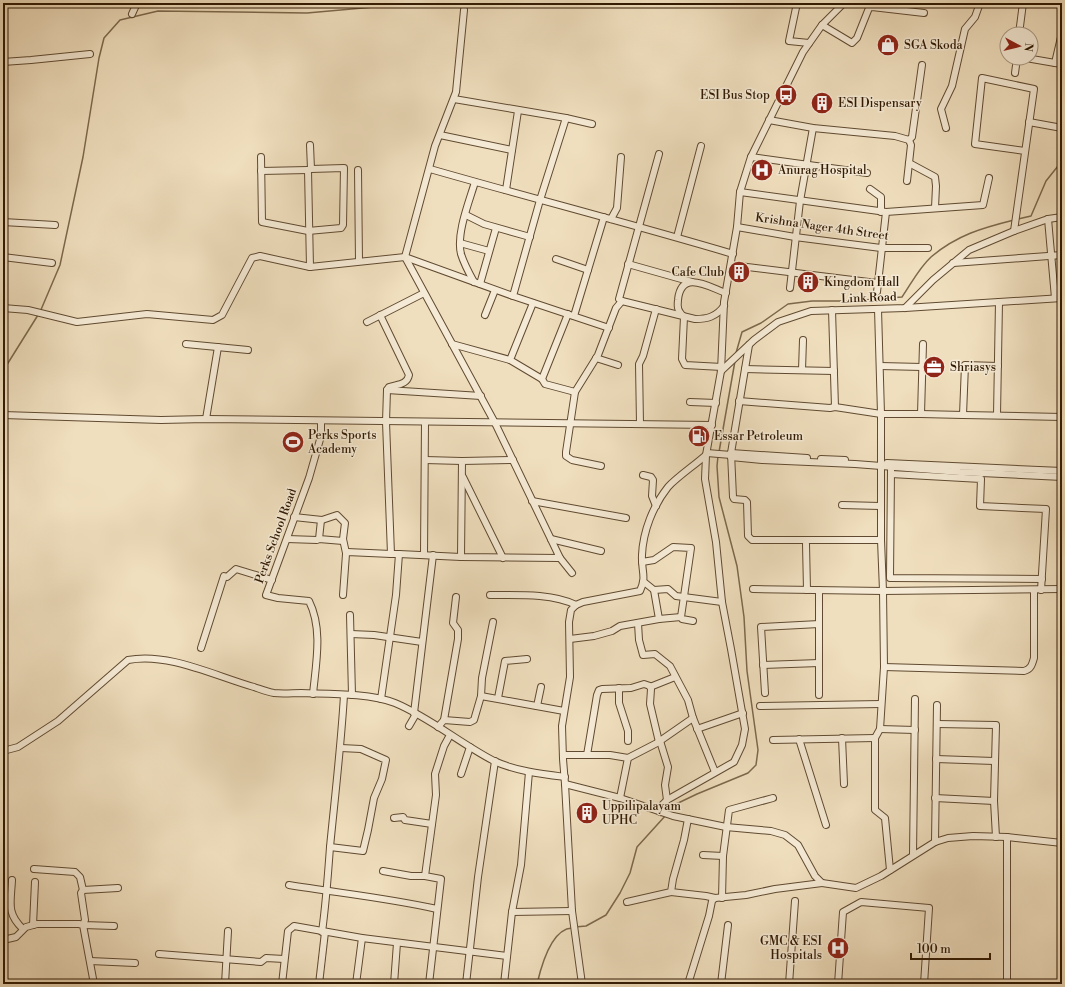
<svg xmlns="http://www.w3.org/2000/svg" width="1065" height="987" viewBox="0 0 1065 987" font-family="'Libre Bodoni',serif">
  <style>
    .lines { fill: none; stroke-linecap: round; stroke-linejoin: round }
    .stream { stroke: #7c684c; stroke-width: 1.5 }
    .minor-casing { stroke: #604a31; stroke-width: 8 }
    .minor { stroke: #f5ead5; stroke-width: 6 }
    .labels { text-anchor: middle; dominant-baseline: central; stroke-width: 3; stroke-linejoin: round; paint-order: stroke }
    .poi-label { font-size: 12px; fill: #301902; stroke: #f5ead5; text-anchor: start }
    .street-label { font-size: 12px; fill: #301902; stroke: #f5ead5 }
  </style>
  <rect width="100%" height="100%" fill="#f0dfbe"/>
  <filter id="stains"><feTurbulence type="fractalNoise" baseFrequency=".005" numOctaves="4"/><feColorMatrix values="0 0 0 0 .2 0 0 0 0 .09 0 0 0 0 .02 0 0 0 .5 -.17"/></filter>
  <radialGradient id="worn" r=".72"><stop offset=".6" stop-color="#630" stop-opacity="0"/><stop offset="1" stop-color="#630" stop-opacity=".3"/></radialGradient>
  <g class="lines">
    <g class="stream">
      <path d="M1018,219L1031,216L1046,181L1058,166H1062"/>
      <path d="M40,312L60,265L83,157L99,58L104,38L120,20L158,11L307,13L419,3"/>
      <path d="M736,353L742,332L761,323L788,304L812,301H851L902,297C911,284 919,268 931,257C957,235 982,228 1014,220"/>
      <path d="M3,371L38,315"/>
      <path d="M719,452L735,361"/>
      <path d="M668,812L674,805L697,794L748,773L756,765L758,750L747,671L744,617L737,566L719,497L717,466L718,456"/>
      <path d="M575,927L586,926L606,915L620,893L630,873L637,847L666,815"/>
      <path d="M537,984C541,967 551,929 572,928"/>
    </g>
    <g class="minor-casing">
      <g id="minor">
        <path d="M797,3L789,41L809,43"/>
        <path d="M132,14L137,3"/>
        <path d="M822,25L852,43L857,38L869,8L872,7L924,13"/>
        <path d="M1062,33L1055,63L1062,64"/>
        <path d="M1019,34L1023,3"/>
        <path d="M1026,58L1055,63"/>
        <path d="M3,62L31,60L90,54"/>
        <path d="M1015,73L1017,58"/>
        <path d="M454,99L566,118L540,200L513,296L609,328"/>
        <path d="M566,118L592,124"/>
        <path d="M769,120L813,128L895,136L909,140"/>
        <path d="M1029,122L1062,128"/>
        <path d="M946,128L941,109L952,86L965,29L975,17L980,3"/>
        <path d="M440,135L512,150"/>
        <path d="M310,145L311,169L308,170L310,267"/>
        <path d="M261,157L262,222L308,231L341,228L343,225L344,168L311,169"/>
        <path d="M751,157L867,173"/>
        <path d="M909,163L935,177L936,186L935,208"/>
        <path d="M430,169C531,198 632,224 733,254"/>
        <path d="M358,170L359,261"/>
        <path d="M261,171L308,170"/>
        <path d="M907,181L911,145L909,140L912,137L922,65"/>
        <path d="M870,189L881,197V212"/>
        <path d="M506,190L518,111"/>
        <path d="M740,192L886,212L983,205L989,178"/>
        <path d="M466,215L484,224L530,237"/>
        <path d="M611,219L617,208L621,157"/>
        <path d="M1048,219L1055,298"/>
        <path d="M3,222L55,225"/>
        <path d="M737,227L795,237L881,248H928"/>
        <path d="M1014,231L1034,89L982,78L975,144L1025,151"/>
        <path d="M677,237L701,146"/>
        <path d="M460,243L489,251"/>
        <path d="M3,257L52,263"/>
        <path d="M556,259L588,270"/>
        <path d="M953,263L1062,255"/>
        <path d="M628,264L692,282"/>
        <path d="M731,265L877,283"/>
        <path d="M474,282C469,273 464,264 461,254C456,234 469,202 475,182"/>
        <path d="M480,284L496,228"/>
        <path d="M790,288L800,201L813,128"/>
        <path d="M877,292L886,212"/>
        <path d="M622,301L619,299L659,154"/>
        <path d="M533,303L510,360L542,379"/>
        <path d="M3,308L28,310L77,322L147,314L213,320L222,315L252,258L260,256L310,267L405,257L513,296"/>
        <path d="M905,308L933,280L969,250L1014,231L1048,219L1062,217"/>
        <path d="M878,309L881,414V540L883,591L884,667L880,729L875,738V810L885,818L890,870"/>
        <path d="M832,310L835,407"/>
        <path d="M568,314L542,379L545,384L575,392"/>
        <path d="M380,315L409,375C407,385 398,384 389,387L387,390L386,422L391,554H399L396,595L381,699"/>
        <path d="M485,315L495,290"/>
        <path d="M574,316L604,217"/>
        <path d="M367,322L424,293"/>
        <path d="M186,344L248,350"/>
        <path d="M452,344L510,360"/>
        <path d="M749,345L731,453L733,497L734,499L745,500L747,502L748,536L752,540H881"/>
        <path d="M596,358L618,365"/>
        <path d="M880,366L922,367"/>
        <path d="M722,367L685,365L682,359L684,317C678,311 677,308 678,300C681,269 709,287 726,293"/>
        <path d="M745,369L834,371"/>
        <path d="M802,370L803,340"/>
        <path d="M721,371L754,340L778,322L811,311L905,308L1062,298"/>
        <path d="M387,390L481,396"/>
        <path d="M739,401L830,408L835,407L881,414H921L923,344"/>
        <path d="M690,402L716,403"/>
        <path d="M921,414L963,415L965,365L998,366"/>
        <path d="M3,415L161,420L206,419L712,425"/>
        <path d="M963,415L1062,417"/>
        <path d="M997,415L999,302"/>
        <path d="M206,419L218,347"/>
        <path d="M640,424L639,364L643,356L656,309"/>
        <path d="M707,453L731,455"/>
        <path d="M731,453L807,458"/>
        <path d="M731,457L762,460L855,464L960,472L1062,477"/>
        <path d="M821,459L845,460"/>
        <path d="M425,460L462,461"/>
        <path d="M887,463L1062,471"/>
        <path d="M601,466L572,460L566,456V452L575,392L598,355L616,308L622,301L695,319C707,319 716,317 724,306"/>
        <path d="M891,470L890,578L1042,579"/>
        <path d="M891,474L981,479L980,506L1046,509L1041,590"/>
        <path d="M643,475L651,477L653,480L652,496L656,506"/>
        <path d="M463,477L503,558"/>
        <path d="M532,501L626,518"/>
        <path d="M842,505L880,506"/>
        <path d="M294,517L322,520L337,515L345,523L343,539L346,553"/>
        <path d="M287,539L317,540L319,539L343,541"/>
        <path d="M319,539L321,520"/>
        <path d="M551,539L601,551"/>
        <path d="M806,544L807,590"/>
        <path d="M399,554L461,557L560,558L495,423L405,257L435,146L456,92L464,10"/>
        <path d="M424,555L425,422"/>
        <path d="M461,557L462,461L513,460"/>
        <path d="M560,558L572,573"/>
        <path d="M642,562L654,560L673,547L691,548L681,617"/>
        <path d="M753,589L883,591L1062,589"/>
        <path d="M654,590L668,589L676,596L722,602"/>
        <path d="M819,590V695"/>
        <path d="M343,595L346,554L347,552L391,554"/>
        <path d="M490,595C516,595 553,593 576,605"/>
        <path d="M350,615L352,695"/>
        <path d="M659,619L681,617L682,619L693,621"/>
        <path d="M638,623L639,640L643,655L655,654L670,666L688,700L693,718L715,772"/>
        <path d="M351,634L374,635L422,642"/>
        <path d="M570,639L594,636L612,631L620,626L659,619L654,590L644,582"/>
        <path d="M201,648L224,576L227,577L236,569L272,580"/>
        <path d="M763,665L819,663"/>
        <path d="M884,667L1024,671C1031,669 1032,665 1034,658V590"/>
        <path d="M650,687L675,677"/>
        <path d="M619,688V703L628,731V741"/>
        <path d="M765,693L761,627L819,624"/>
        <path d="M313,694C316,663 323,629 309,601L278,598L266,595L309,478L321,436V421"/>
        <path d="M481,696L482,678L493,622"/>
        <path d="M498,698L505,661L527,659"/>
        <path d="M537,706L541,687"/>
        <path d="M760,706L881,704"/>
        <path d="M414,713L433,555"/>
        <path d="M444,720L458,639V630L453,623L456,597"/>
        <path d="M937,724L996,725L994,801L996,837"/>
        <path d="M409,726L416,714"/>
        <path d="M438,727L444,720L470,722L474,720L481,696L564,711"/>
        <path d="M697,729L743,713"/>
        <path d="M880,729L915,730"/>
        <path d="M842,738L844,784"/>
        <path d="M799,739L826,825"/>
        <path d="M773,740L875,738"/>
        <path d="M660,741L668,767L665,785L667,800"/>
        <path d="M3,751L18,747L58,721L128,660C168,652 215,676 254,687C260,689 267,692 274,693C283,694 293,693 301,693C329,694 369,693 395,703C429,717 461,744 494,761C516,771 541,774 565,777"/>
        <path d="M563,755H587L597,695L599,690L602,689L631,688L644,684L650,686L651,689L650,704L659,742"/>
        <path d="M587,755H610L628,758"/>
        <path d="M936,759L994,761"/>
        <path d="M461,774L470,747"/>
        <path d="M565,784L620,798L673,816L726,827L771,831L785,835L798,845L815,876L822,883L856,888L881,876L935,842L948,838L973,836L1007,837L1062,843"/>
        <path d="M620,798L628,758L657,743L693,718"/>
        <path d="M935,798L994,801"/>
        <path d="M660,812L663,804L667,800L734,762L742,745L745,729L731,649L722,602L716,542L705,479L706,455"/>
        <path d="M394,818L403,817L405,820L432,824"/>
        <path d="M1007,837V984"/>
        <path d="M935,842L937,705"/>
        <path d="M330,847L363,851L368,830L374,798L382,779L386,760L361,749L341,748"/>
        <path d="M703,855L723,856"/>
        <path d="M913,855L915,699"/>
        <path d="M34,869L75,872L80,877L83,890"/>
        <path d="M383,871L411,876H425"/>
        <path d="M12,880C11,902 6,913 23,929"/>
        <path d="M289,885C339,893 388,898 437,909"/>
        <path d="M671,892L706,896L715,898"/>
        <path d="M722,898L723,856L729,810L773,798"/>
        <path d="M627,902L671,892L673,879L684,840L688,819"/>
        <path d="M512,912L572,911"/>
        <path d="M33,925L35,882"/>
        <path d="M114,926L83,925L85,920L81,893L83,890L118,888"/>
        <path d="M322,932C326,903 328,875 330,847C335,796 341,746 344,695"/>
        <path d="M3,940L16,937L26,927L37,924H79L83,925L94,984"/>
        <path d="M159,954L261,962L266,958L284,959"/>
        <path d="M90,961L135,963"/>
        <path d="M225,984L228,931"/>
        <path d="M282,984L288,931L294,926L362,938L507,956"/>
        <path d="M319,984L325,932"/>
        <path d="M356,984L362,938"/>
        <path d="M394,984L397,943"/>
        <path d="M429,984L441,879L425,876L436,795L435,774L444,746L450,735"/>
        <path d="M466,984L478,877L495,761"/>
        <path d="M504,984L512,912L521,865L529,772"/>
        <path d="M582,984L572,911L565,784L563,759L562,726L570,677L569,622L571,610L576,605L583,602L640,591C647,576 641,571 642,555C643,531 653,506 668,487C677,477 695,465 706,455L721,371L724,302L737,227L740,192L751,157L803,52L822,25L844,3"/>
        <path d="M688,984L709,916L712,901L715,898L746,895L775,889L822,883"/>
        <path d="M721,984L728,925"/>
        <path d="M789,984L795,901"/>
        <path d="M838,984L843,912L861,902L929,908L924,984"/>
      </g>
    </g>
    <use href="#minor" class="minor"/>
  </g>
  <defs>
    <g id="shop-disc" transform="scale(1.15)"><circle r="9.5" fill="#8f2418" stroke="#f5ead5"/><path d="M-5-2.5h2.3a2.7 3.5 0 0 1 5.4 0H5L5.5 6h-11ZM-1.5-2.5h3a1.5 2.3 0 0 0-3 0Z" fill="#fff"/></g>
    <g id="bus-disc" transform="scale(1.15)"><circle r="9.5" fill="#8f2418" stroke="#f5ead5"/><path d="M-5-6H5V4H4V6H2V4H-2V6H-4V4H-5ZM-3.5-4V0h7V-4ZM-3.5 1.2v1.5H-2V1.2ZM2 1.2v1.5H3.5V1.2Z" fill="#fff"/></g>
    <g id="building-disc" transform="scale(1.15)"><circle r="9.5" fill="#8f2418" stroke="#f5ead5"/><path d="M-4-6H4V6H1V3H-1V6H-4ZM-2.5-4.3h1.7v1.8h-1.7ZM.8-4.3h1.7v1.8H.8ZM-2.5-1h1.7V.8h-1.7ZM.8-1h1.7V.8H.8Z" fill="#fff"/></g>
    <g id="hospital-disc" transform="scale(1.15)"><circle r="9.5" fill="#8f2418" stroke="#f5ead5"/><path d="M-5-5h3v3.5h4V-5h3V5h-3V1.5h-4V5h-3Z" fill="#fff"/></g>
    <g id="office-disc" transform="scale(1.15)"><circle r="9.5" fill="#8f2418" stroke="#f5ead5"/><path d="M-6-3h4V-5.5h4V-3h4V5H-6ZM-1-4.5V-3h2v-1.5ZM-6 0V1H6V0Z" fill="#fff"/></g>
    <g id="fuel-disc" transform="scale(1.15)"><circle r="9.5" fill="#8f2418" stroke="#f5ead5"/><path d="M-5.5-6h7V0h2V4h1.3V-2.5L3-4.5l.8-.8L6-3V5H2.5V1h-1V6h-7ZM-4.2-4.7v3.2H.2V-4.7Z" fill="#fff"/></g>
    <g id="stadium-disc" transform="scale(1.15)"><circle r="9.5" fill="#8f2418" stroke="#f5ead5"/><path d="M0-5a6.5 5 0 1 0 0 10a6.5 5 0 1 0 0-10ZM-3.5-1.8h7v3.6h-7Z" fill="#fff"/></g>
  </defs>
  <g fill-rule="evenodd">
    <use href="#shop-disc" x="888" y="45"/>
    <use href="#bus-disc" x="786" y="95"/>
    <use href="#building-disc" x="822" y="103"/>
    <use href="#hospital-disc" x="762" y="170"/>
    <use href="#building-disc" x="739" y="272"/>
    <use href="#building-disc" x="808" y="282"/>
    <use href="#office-disc" x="934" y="367"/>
    <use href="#fuel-disc" x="699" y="436"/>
    <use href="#stadium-disc" x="293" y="442"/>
    <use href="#building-disc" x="587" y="813"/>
    <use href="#hospital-disc" x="838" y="948"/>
  </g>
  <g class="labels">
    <g class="poi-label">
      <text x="904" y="45">SGA Skoda</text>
      <text x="770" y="95" text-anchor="end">ESI Bus Stop</text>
      <text x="838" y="103">ESI Dispensary</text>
      <text x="778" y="170">Anurag Hospital</text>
      <text x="724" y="272" text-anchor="end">Cafe Club</text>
      <text x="824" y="282">Kingdom Hall</text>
      <text x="950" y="367">Shriasys</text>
      <text x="308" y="435">Perks Sports<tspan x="308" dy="14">Academy</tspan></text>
      <text x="714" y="436">Essar Petroleum</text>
      <text x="602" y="806">Uppilipalayam<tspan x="602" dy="14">UPHC</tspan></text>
      <text x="822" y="941" text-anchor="end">GMC &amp; ESI<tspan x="822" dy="14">Hospitals</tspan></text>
    </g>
    <g class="street-label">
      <text transform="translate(822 227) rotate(8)">Krishna Nager 4th Street</text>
      <text transform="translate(869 298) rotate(-2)">Link Road</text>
      <text transform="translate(276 536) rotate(-70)">Perks School Road</text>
    </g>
  </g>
  <rect width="1065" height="987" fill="none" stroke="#f0dfbe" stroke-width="16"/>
  <rect x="4" y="4" width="1057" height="979" fill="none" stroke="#301902" stroke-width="2"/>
  <rect x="8" y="8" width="1049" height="971" fill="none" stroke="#301902"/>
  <g transform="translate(1019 46) rotate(97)"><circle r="19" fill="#f5ead5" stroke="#a69681"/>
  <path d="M0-3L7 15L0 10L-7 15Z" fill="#8f2418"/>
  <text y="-6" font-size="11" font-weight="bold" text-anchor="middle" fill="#301902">N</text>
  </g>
  <path d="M911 953v6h79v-6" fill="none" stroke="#301902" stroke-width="2"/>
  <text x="917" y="953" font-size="12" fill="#301902" stroke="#f5ead5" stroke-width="3" paint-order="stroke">100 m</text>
  <rect width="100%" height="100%" filter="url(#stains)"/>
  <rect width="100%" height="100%" fill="url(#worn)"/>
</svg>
